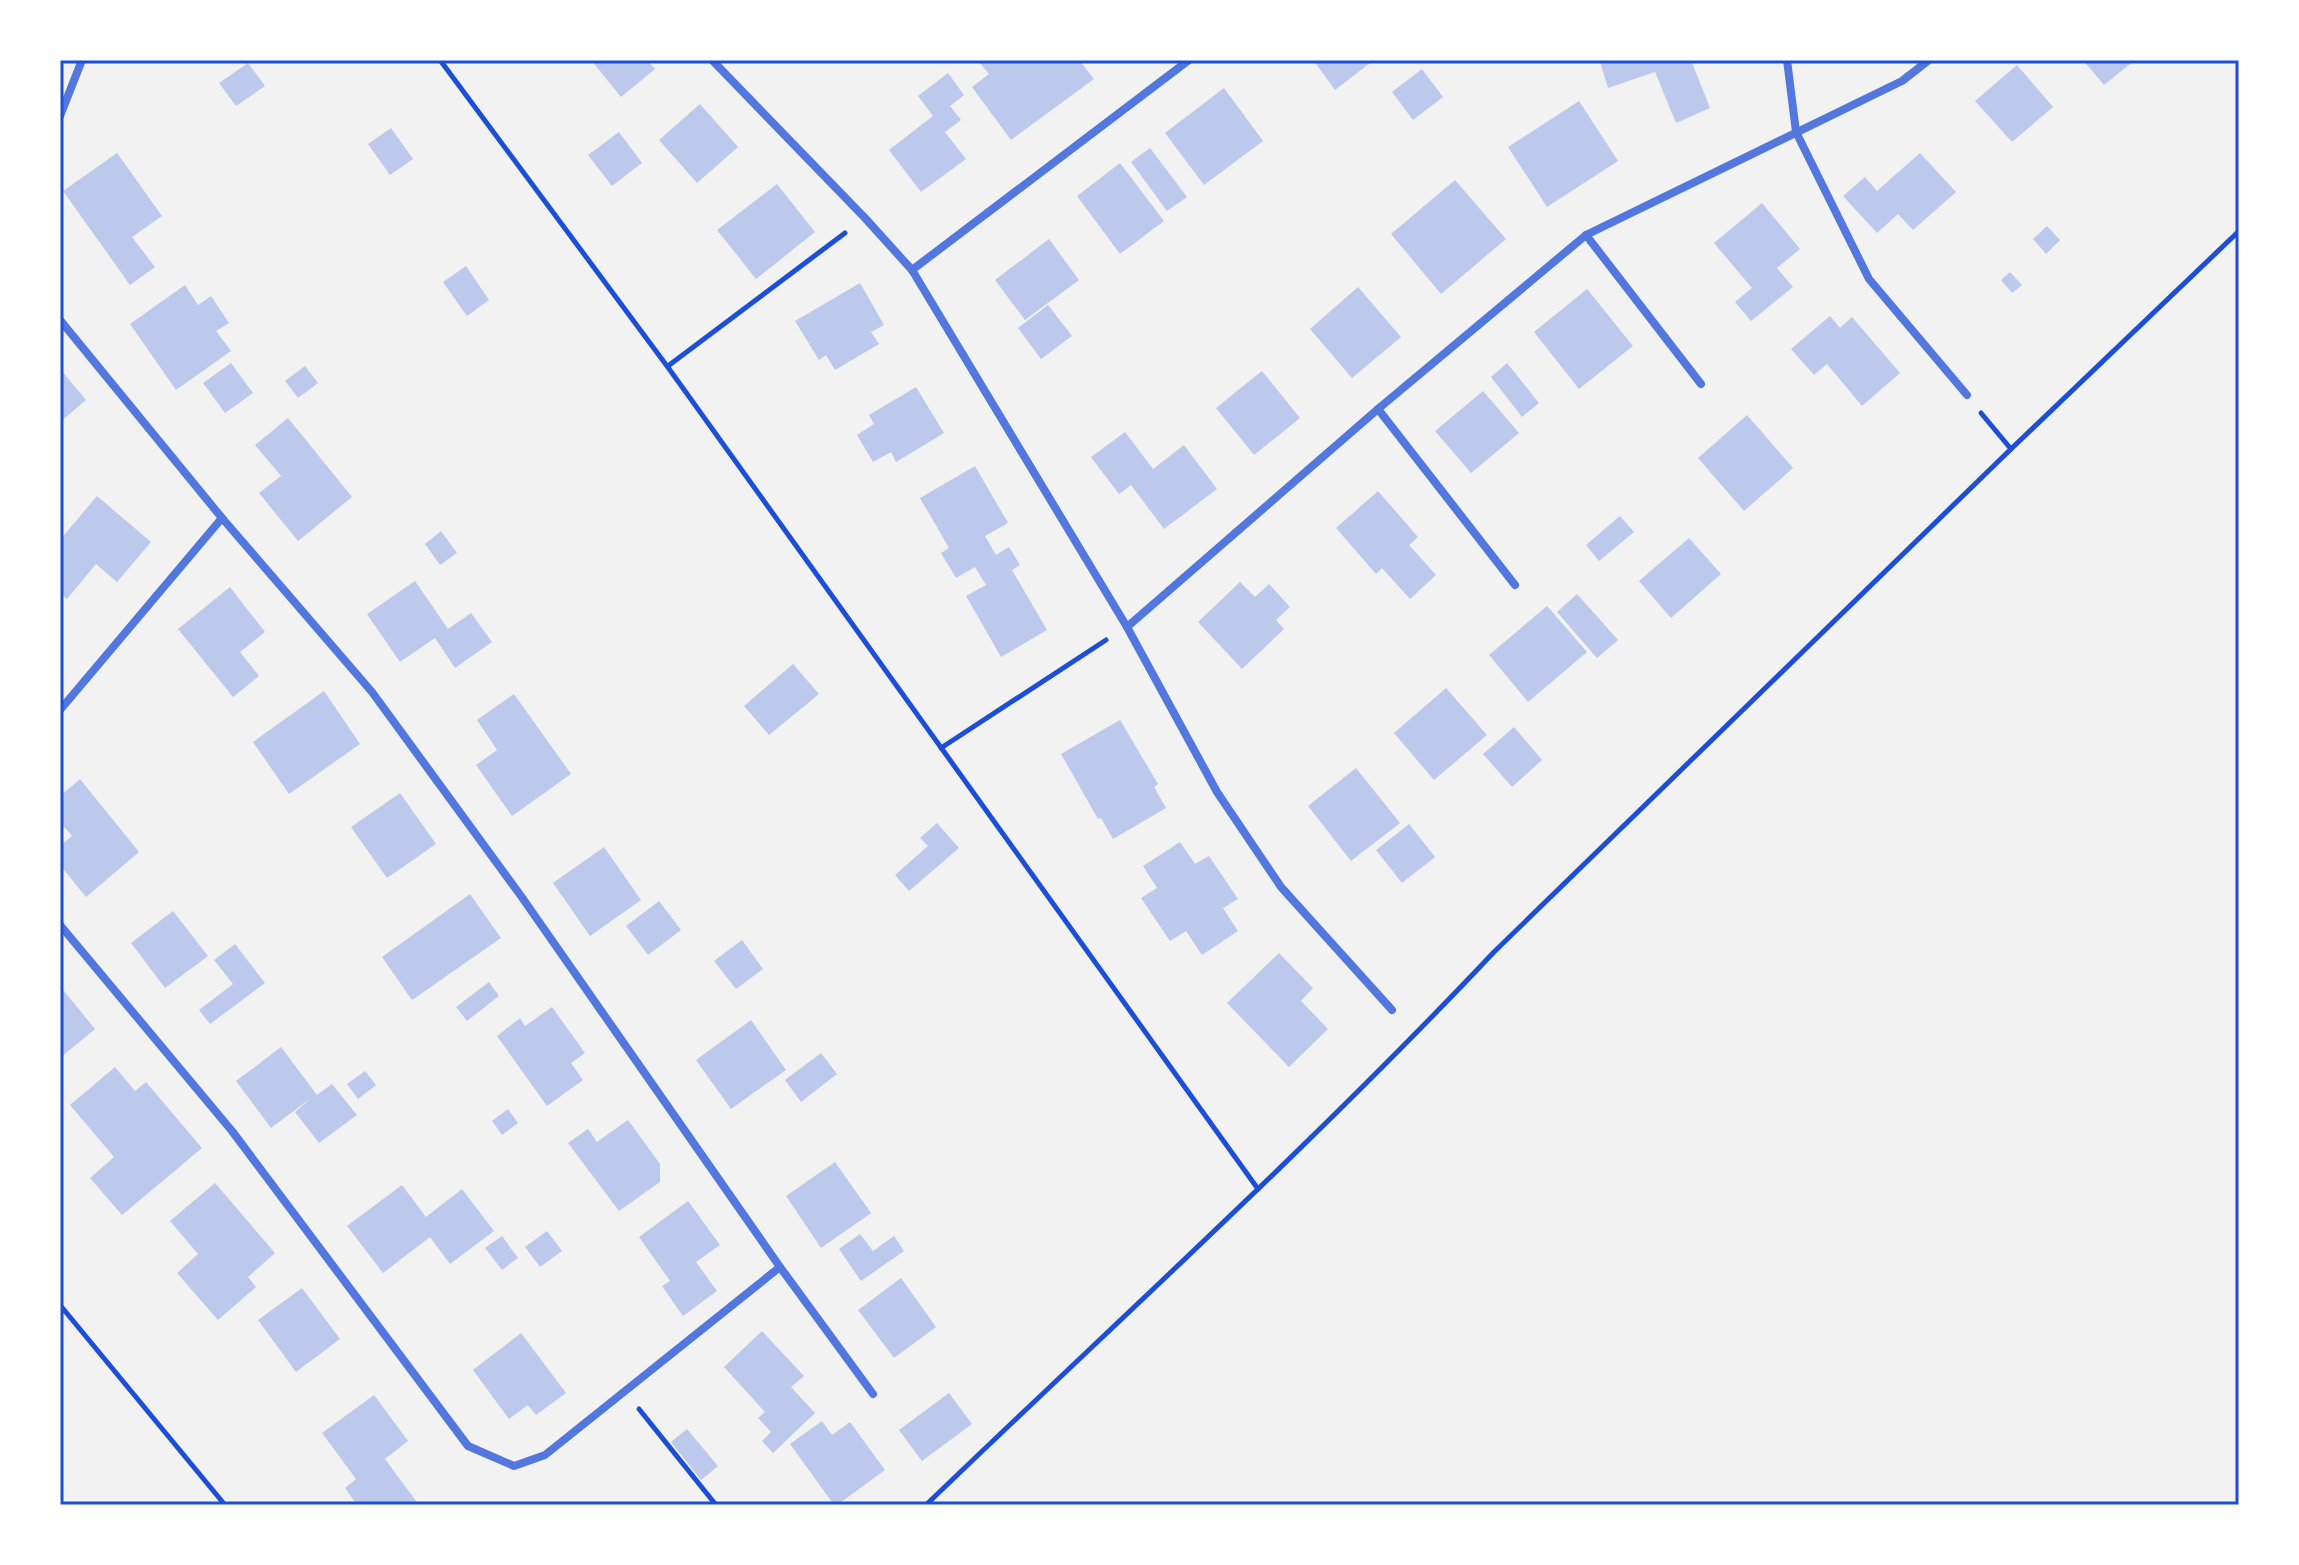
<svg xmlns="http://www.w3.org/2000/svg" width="2299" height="1565" viewBox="0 0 2299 1565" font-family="Jost,sans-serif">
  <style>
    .building { fill: #bdc9ec }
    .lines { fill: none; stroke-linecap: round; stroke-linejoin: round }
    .path { stroke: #1d4ed8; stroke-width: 5 }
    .minor { stroke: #5277de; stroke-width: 8 }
    .neatline { fill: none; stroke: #1d4ed8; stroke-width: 3 }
  </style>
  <rect width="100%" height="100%" fill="#f2f2f2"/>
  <g class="building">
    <path d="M591,60H647L655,69L621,97Z"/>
    <path d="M981,60H1079L1094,79L1011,140L972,87L989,74L979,62Z"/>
    <path d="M1313,60H1374L1335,90Z"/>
    <path d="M1606,60H1691L1710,108L1676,123L1655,72L1608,88L1600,62Z"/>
    <path d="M2083,60H2135L2104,85Z"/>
    <path d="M248,63L265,86L236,106L219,83Z"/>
    <path d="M2017,65L2053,107L2012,142L1975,101Z"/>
    <path d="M1422,69L1443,97L1413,120L1392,92Z"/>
    <path d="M948,73L964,95L950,106L961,120L945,132L966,159L921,192L889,150L933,116L918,96Z"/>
    <path d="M1224,88L1263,141L1204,185L1165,133Z"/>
    <path d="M1579,101L1618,161L1547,207L1508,147Z"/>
    <path d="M700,104L738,147L697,183L659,140Z"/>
    <path d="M391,128L413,159L390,175L368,144Z"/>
    <path d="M619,132L642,163L612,186L588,155Z"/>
    <path d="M1150,148L1187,197L1167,211L1131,162Z"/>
    <path d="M117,153L162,216L132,237L155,267L130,285L63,191Z"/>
    <path d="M1920,153L1956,192L1913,230L1898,214L1877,233L1843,196L1865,177L1877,191Z"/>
    <path d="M1120,163L1164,221L1120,254L1077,196Z"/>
    <path d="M1455,180L1506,239L1441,294L1391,234Z"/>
    <path d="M777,184L815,232L756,279L717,230Z"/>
    <path d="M1762,203L1800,249L1777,268L1793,287L1751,321L1735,302L1752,288L1714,243Z"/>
    <path d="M2047,226L2060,240L2046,254L2033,239Z"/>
    <path d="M1049,239L1079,280L1025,320L995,280Z"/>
    <path d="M466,266L489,300L467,316L443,282Z"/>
    <path d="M2010,272L2022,285L2012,293L2001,280Z"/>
    <path d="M860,283L884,325L871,332L879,344L835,370L826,355L819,360L795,321Z"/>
    <path d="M185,285L198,305L211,296L229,323L216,331L231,351L176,390L130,324Z"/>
    <path d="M1358,287L1401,337L1352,378L1310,329Z"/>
    <path d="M1587,289L1633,346L1579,389L1534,332Z"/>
    <path d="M1048,305L1072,336L1041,359L1018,328Z"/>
    <path d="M1830,316L1840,328L1852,317L1900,373L1862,406L1827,364L1814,375L1791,349Z"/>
    <path d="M231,363L253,393L225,413L203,383Z"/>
    <path d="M1507,363L1539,403L1522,417L1491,377Z"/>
    <path d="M305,366L318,383L298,398L285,381Z"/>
    <path d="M60,369L86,400L60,422Z"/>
    <path d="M1262,371L1300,418L1254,455L1216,408Z"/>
    <path d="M916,387L944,433L896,462L891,452L873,462L857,435L874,424L869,415Z"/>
    <path d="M1483,391L1519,433L1471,473L1435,431Z"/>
    <path d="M1747,415L1793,468L1744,511L1698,458Z"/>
    <path d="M288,418L352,497L298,541L259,493L281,476L255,445Z"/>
    <path d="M1125,432L1153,469L1184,445L1217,489L1164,529L1131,485L1119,494L1091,457Z"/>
    <path d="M975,466L1008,523L985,536L996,555L1009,547L1020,565L1012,570L1047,630L1001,657L966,596L986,585L975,567L956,578L941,553L949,548L920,498Z"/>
    <path d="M1378,491L1418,537L1409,545L1436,575L1410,599L1382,568L1376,574L1336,528Z"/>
    <path d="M97,496L151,542L117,582L96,564L67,599L60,593V540Z"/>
    <path d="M1620,516L1634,532L1599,561L1586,545Z"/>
    <path d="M441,531L457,553L440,565L425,544Z"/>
    <path d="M1689,538L1721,574L1671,618L1639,581Z"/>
    <path d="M415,581L448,629L471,613L492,642L455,668L435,638L400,662L367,614Z"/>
    <path d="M1240,582L1255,597L1269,584L1290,607L1276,620L1284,629L1242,669L1198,622Z"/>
    <path d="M230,587L265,632L240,652L259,676L233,697L178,629Z"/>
    <path d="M1577,594L1618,640L1597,658L1557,612Z"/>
    <path d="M1547,606L1587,652L1528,702L1489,655Z"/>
    <path d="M793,664L819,694L769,735L744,706Z"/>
    <path d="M1446,688L1487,735L1434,780L1394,733Z"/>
    <path d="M324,691L360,744L289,794L253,742Z"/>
    <path d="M514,694L571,774L512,816L476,765L497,750L477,720Z"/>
    <path d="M1120,720L1158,784L1154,787L1166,808L1113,839L1101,818L1098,819L1061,754Z"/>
    <path d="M1514,727L1542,760L1512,787L1483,754Z"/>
    <path d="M1356,768L1400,823L1351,861L1308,806Z"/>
    <path d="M80,779L139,852L86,897L60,865V846L72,836L60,822V796Z"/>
    <path d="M400,793L436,844L387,878L351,827Z"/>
    <path d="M937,823L959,848L909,891L895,875L928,846L920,838Z"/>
    <path d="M1409,824L1435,857L1402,883L1376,850Z"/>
    <path d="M1180,842L1195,864L1209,856L1238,899L1223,908L1238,931L1202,955L1186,931L1170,941L1141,898L1157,888L1143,866Z"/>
    <path d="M604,847L641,900L590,936L553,883Z"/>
    <path d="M470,894L501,938L412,1000L382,957Z"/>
    <path d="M659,901L681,930L648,955L626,926Z"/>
    <path d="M173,911L208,956L165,988L131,943Z"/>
    <path d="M742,940L763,969L736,989L714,961Z"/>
    <path d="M235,944L265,983L210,1024L199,1010L233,984L214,960Z"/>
    <path d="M1279,953L1313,988L1301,1001L1328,1029L1289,1067L1227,1003Z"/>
    <path d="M489,982L499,996L467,1021L456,1007Z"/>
    <path d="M60,986L95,1029L60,1058Z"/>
    <path d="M552,1007L585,1053L571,1063L583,1080L547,1106L497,1036L520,1018L525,1026Z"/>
    <path d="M751,1020L786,1070L731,1109L696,1060Z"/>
    <path d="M281,1047L317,1095L332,1084L357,1115L319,1143L295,1112L311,1098L271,1128L236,1081Z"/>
    <path d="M821,1053L837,1074L801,1102L785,1080Z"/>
    <path d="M115,1067L135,1091L146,1082L202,1148L122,1215L90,1178L114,1157L70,1105Z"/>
    <path d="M365,1071L376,1085L358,1099L347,1084Z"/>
    <path d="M508,1109L518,1123L502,1135L492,1121Z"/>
    <path d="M628,1120L660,1164V1182L619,1211L568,1143L588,1129L597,1142Z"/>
    <path d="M835,1162L871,1213L821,1248L786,1196Z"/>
    <path d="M215,1183L275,1253L248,1277L256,1287L218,1320L177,1273L198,1254L170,1221Z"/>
    <path d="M402,1185L426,1217L462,1189L494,1231L450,1264L430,1237L383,1273L347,1226Z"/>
    <path d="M688,1201L720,1245L696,1262L717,1291L683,1316L662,1286L670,1281L639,1237Z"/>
    <path d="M547,1231L562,1251L540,1267L525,1247Z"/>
    <path d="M860,1234L873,1251L894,1236L904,1251L861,1281L839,1249Z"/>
    <path d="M502,1236L518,1258L502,1270L485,1248Z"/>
    <path d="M901,1278L936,1327L894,1358L858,1310Z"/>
    <path d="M302,1288L340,1339L296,1372L258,1320Z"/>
    <path d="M762,1331L804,1376L791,1387L815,1413L773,1453L762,1441L771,1432L758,1418L765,1412L724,1367Z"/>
    <path d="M521,1333L566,1393L536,1415L528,1405L509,1419L473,1370Z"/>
    <path d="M949,1393L972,1424L922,1461L899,1430Z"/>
    <path d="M374,1395L408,1441L385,1459L419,1505H357L345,1488L356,1479L322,1433Z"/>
    <path d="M822,1421L832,1435L850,1422L885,1470L837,1505H834L790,1444Z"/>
    <path d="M687,1429L718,1466L701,1480L671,1442Z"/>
  </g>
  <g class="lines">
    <g class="path">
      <path d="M440,60L667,366L1258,1189"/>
      <path d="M668,366L845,233"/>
      <path d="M1981,413L2011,449"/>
      <path d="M941,748L1106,640"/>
      <path d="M60,1305L225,1505"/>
      <path d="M639,1409L716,1505"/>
      <path d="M926,1505C1116,1322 1313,1144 1494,952L2011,449L2239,231"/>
    </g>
    <g class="minor">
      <path d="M712,60L865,218L912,270L1127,627L1217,792L1281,887L1392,1010"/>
      <path d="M1787,60L1796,132L1869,279L1967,395"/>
      <path d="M60,116L82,60"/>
      <path d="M1586,235L1701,384"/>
      <path d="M912,270L1189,60"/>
      <path d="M60,320L222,518L372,692L521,896L780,1267L873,1394"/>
      <path d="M1378,409L1515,585"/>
      <path d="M1127,627L1378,409L1586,235L1902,81L1929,60"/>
      <path d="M60,710L222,518"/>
      <path d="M60,925L232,1131L468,1446L514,1466L545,1455L780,1267"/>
    </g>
  </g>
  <rect width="2299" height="1565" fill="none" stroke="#ffffff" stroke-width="124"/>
  <rect x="62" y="62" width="2175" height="1441" class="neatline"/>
</svg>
